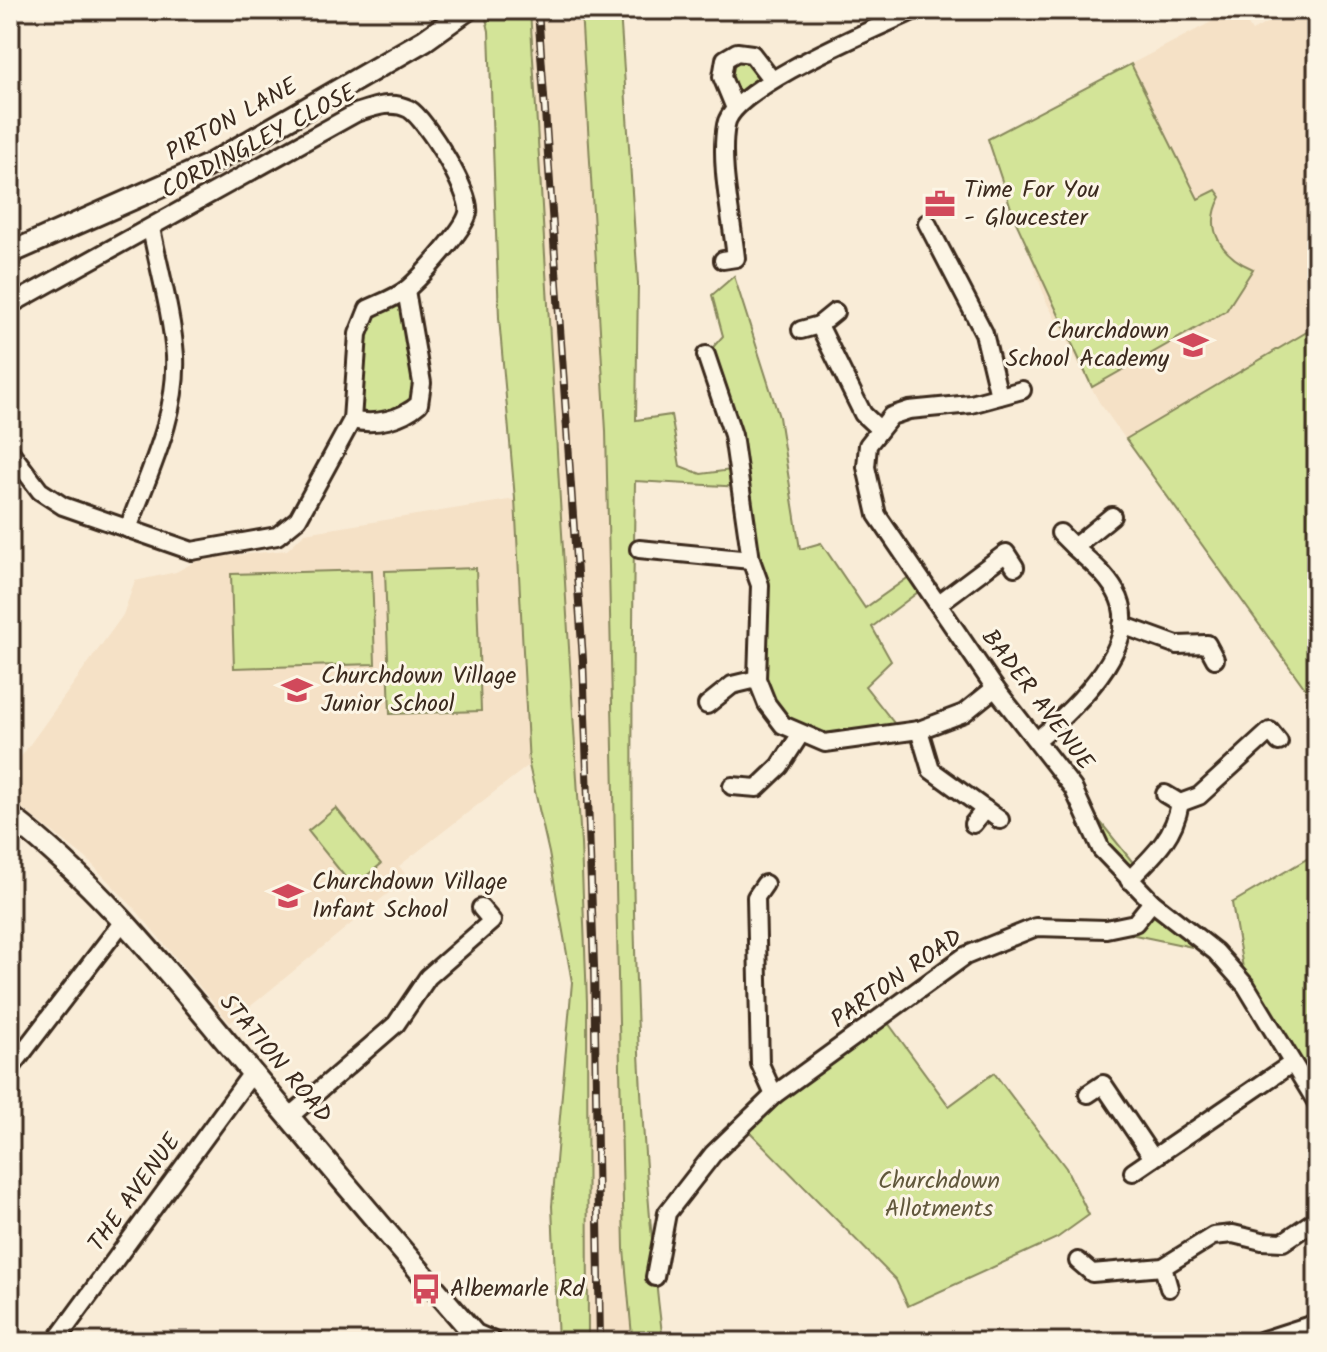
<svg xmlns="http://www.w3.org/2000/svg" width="1327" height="1352" viewBox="0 0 1327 1352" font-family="Kalam,sans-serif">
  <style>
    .built { fill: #f5e1c6 }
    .green { fill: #d3e498; stroke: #87875b; stroke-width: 2 }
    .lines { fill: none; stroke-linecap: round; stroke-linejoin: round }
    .minor-casing { stroke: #3b2a1e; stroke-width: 22 }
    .tertiary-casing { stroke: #3b2a1e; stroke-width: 26 }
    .minor { stroke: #fcf5e5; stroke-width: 16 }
    .tertiary { stroke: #fcf5e5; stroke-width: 20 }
    .rail-casing { stroke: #3b2a1e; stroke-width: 8 }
    .rail { stroke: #fcf5e5; stroke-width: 5; stroke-dasharray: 15; stroke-linecap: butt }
    .labels { text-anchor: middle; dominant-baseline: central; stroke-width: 6; stroke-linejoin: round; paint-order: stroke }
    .street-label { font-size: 24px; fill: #3b2a1e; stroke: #fcf5e5 }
    .poi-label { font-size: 24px; fill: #3b2a1e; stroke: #fcf5e5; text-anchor: start }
    .park-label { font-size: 24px; fill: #61583c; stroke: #fcf5e5 }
  </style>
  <rect width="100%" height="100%" fill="#f9ecd7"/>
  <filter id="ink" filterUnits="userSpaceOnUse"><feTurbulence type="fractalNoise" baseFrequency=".0125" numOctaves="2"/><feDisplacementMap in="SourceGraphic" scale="16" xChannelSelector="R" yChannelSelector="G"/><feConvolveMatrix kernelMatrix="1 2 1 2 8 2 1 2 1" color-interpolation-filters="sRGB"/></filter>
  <g filter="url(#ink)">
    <g class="built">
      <path d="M530,10H581L606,431L624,1249L632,1336L635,1342H588L587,1002L581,844Z"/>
      <path d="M1234,10H1239L1252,31L1290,10H1317V707L1099,402L1047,303L988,139Z"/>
      <path d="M515,499L529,765L399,866L408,877L230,1023L135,909L85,857L10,799V772L123,615L135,581L176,572L200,559L287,550L305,533Z"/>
    </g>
    <g class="green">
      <path d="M484,10H530L581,844L587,1002L588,1342H558L552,1206L572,982L549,853L529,765L515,499L499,318L489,31Z"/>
      <path d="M581,10H620L638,283L636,420L671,415L680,466L701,474L739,469L706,355L723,336L712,295L734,276L779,417L800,549L821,543L865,608L916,572L926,586L872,627L891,661L865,686L901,732L849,739L800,735L757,679L760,585L742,487L635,481C630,768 628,1057 663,1342H635L632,1336L624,1249L606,431Z"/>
      <path d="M737,52L772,80L734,106L725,59Z"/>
      <path d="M1131,64L1198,199L1216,190L1221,197C1203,229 1222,256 1253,269L1226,311L1092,387L1015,220L988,139Z"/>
      <path d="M406,290L422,383L407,414L352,420L368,309Z"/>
      <path d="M1317,326V705L1126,439Z"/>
      <path d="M476,568L481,711L390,714L385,571Z"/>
      <path d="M372,570L375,664L234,668L231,574Z"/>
      <path d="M1073,788L1139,870L1129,880Z"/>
      <path d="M336,808L381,864L353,887L308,831Z"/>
      <path d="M1317,853V1103L1246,986L1232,903Z"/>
      <path d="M1152,902L1216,952L1106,929L1135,923Z"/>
      <path d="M883,1016L949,1106L994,1073L1066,1168L1089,1215L1057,1238L908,1306L896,1280L743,1125Z"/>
    </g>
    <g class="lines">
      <g class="minor-casing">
        <g id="minor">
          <path d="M734,106L722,77L725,59L737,52L752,54L772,80"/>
          <path d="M927,223L984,333L999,396"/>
          <path d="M723,260L736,258C732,219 719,163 726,125C732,87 877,28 915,10"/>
          <path d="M10,305L356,113C374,107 391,100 409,109C426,119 472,194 468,213C465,229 420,278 407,289C396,298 380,303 368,309L358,334L352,420L298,519L277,536L192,551L63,506L40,491L10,451"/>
          <path d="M835,312L819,325L863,414L878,428"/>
          <path d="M801,330L819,325"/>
          <path d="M706,355L733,435L751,560L760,585L757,679L767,704L783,725L825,743L919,730L964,713L995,688"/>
          <path d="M1022,390L971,404L909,410L891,416L868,445L866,467L877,515L995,688L1073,788L1101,849L1152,902L1216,952L1246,986L1317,1103"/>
          <path d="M352,420C375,426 402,419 419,404L422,383L406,290"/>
          <path d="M128,529C148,474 178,416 175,356C172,314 159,269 151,228"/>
          <path d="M1060,533L1074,547"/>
          <path d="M639,549L751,560"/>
          <path d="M938,604L1006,553L1015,567"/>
          <path d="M1122,625L1177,645L1207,644L1215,659"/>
          <path d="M707,705L732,685L757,679"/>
          <path d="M919,730L931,770L1000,820"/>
          <path d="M1037,740C1070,712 1141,648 1119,598C1109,576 1091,563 1074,547L1112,516"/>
          <path d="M732,786L757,788L780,766L800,735"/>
          <path d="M1180,803L1199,796L1270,731L1279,742"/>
          <path d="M973,824L985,809"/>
          <path d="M1129,880C1153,856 1174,838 1180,803L1165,794"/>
          <path d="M765,884L756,897L760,1064L774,1095"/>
          <path d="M10,1069L124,920"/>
          <path d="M1088,1094L1103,1084L1153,1158"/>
          <path d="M290,1116L396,1024L428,977L492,921L481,908"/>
          <path d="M1133,1172L1291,1064"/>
          <path d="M1078,1261L1092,1273L1163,1267L1213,1236L1233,1234L1262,1241L1283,1242L1317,1219"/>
          <path d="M1163,1267L1169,1288"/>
          <path d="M655,1277L667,1213L713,1154L774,1095L965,956L1036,927L1106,929L1135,923L1152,902"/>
          <path d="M55,1342L252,1073"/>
        </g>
      </g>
      <g class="tertiary-casing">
        <g id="tertiary">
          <path d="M10,253L207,166L425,40L467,10"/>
          <path d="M10,816C99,884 168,972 239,1057C317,1151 395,1243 475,1335L491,1342"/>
          <path d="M1264,1342L1317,1325"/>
        </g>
      </g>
      <use href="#minor" class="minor"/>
      <use href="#tertiary" class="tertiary"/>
      <g class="rail-casing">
        <path id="rail" d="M538,10L583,660L594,966L600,1342"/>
      </g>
      <use href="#rail" class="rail"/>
    </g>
  </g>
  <defs>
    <g id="office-bare" transform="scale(2.4)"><path d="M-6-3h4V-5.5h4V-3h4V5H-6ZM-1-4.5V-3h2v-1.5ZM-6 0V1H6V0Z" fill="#d1495b" stroke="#fcf5e5" stroke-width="2.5" paint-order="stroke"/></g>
    <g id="school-bare" transform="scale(2.4)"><path d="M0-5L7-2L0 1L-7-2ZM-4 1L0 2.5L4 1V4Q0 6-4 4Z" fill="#d1495b" stroke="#fcf5e5" stroke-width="2.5" paint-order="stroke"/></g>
    <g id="bus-bare" transform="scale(2.4)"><path d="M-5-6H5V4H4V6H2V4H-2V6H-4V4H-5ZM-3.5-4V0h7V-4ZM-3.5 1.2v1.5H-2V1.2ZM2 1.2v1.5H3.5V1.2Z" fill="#d1495b" stroke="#fcf5e5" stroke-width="2.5" paint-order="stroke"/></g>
  </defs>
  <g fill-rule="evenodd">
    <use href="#office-bare" x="940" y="204"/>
    <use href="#school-bare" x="1193" y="345"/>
    <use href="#school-bare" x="297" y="690"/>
    <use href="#school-bare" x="288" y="896"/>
    <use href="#bus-bare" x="426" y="1289"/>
  </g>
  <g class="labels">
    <g class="street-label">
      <text transform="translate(232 120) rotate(-29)">PIRTON LANE</text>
      <text transform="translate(259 142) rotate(-28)">CORDINGLEY CLOSE</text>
      <text transform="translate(1037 700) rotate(53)">BADER AVENUE</text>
      <text transform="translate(897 979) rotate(-35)">PARTON ROAD</text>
      <text transform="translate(275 1059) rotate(50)">STATION ROAD</text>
      <text transform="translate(135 1193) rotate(-54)">THE AVENUE</text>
    </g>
    <g class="poi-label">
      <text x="964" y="190">Time For You<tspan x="964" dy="28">- Gloucester</tspan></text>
      <text x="1169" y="331" text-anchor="end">Churchdown<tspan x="1169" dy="28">School Academy</tspan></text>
      <text x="321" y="676">Churchdown Village<tspan x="321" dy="28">Junior School</tspan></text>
      <text x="312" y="882">Churchdown Village<tspan x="312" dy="28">Infant School</tspan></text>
      <text x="450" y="1289">Albemarle Rd</text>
    </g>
    <g class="park-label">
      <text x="939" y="1181">Churchdown<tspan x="939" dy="28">Allotments</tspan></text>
    </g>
  </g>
  <rect width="1327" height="1352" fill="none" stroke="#fcf5e5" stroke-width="40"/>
  <rect x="20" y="20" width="1287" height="1312" fill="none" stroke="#3b2a1e" stroke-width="3" filter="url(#ink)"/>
</svg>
